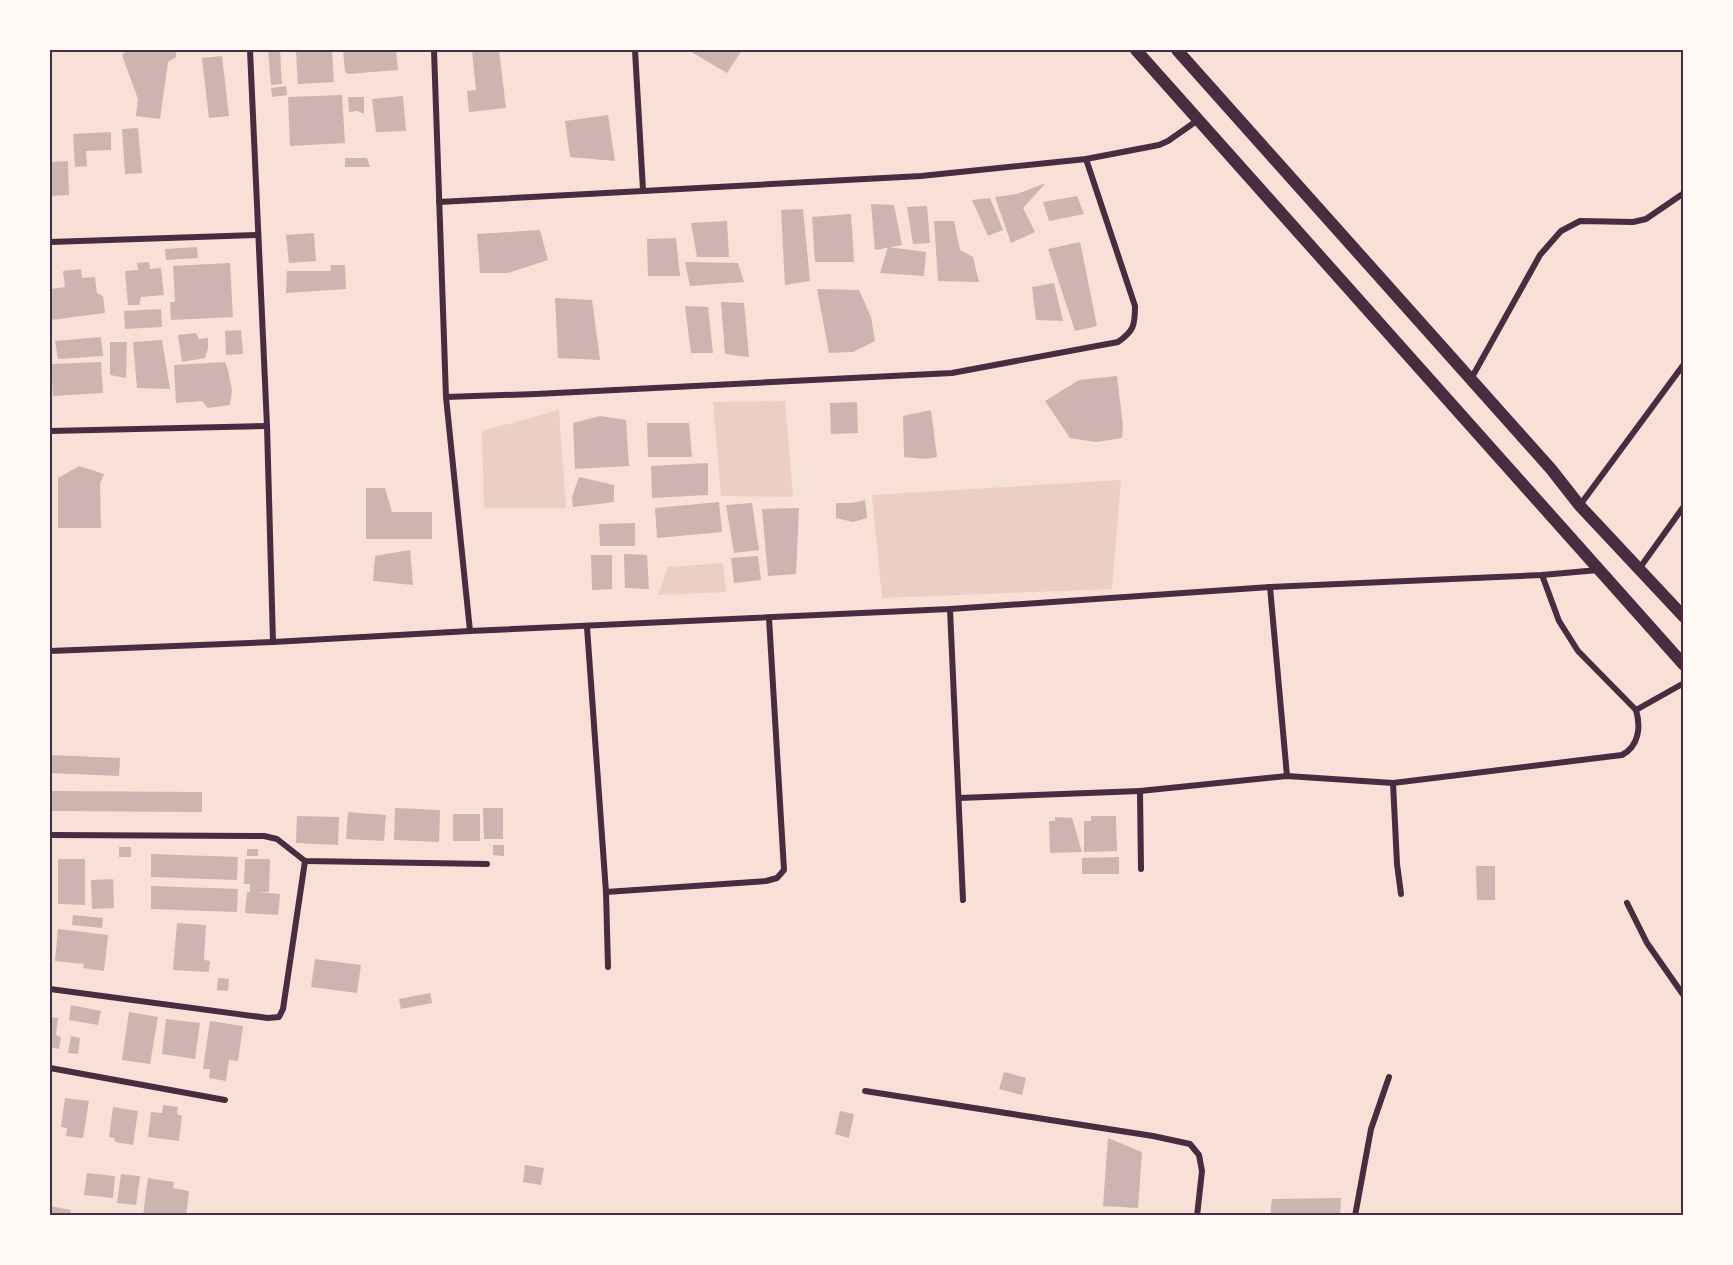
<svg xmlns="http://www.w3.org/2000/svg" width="1733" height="1265" viewBox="0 0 1733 1265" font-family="Poppins,sans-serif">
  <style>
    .green { fill: #ebcfc5 }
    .building { fill: #ccb4b1 }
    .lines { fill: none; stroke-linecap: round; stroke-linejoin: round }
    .minor { stroke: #4a2c40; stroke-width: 6 }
    .primary { stroke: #4a2c40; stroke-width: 12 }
    .neatline { fill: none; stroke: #4a2c40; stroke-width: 2 }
  </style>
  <rect width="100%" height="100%" fill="#f7e1d7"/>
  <g class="green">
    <path d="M785,401L793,497L721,496L713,402Z"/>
    <path d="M559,410L566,508H484L482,431Z"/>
    <path d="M1121,480L1112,589L882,598L872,495Z"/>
    <path d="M723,563L726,592L658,595L668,567Z"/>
  </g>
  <g class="building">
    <path d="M128,50H176V57L168,62L160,119L136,116L138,99L122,55Z"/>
    <path d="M268,50H280L282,84L271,85Z"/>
    <path d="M296,50H332L334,82L298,84Z"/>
    <path d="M343,50H396L398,70L348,74L345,72Z"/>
    <path d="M472,50H499L506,108L469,112L467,91L476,90Z"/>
    <path d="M688,50H742L727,73Z"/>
    <path d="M222,56L229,116L209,118L202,58Z"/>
    <path d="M286,86L287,95L272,97L271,88Z"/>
    <path d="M342,95L345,143L290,146L288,97Z"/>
    <path d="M403,96L406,131L376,132L372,99Z"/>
    <path d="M348,97H364V114L357,111L349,112Z"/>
    <path d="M608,115L615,161L570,157L565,121Z"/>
    <path d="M138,128L142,173L125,174L122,129Z"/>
    <path d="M111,132V150L86,151L87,166L75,167L73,134Z"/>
    <path d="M345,158H367L370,167H345Z"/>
    <path d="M68,161L69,195L50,196V162Z"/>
    <path d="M1046,183L1023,208L1035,232L1011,243L995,197L1017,194Z"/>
    <path d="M1077,196L1084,214L1049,221L1043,202Z"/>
    <path d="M990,198L1003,230L988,236L972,200Z"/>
    <path d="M871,204L894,205L902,245L875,250Z"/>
    <path d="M927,206L930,243L913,244L907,207Z"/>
    <path d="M803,209L810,281L785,285L781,210Z"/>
    <path d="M851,214L854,262H815L812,217Z"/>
    <path d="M727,221L729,257H697L691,223Z"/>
    <path d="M934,221H954L960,250L973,257L979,282L938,281Z"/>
    <path d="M540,230L548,260L508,273H480L477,234Z"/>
    <path d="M314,233L316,261L289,263L286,235Z"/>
    <path d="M676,238L680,276H648L647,239Z"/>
    <path d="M1080,242L1097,326L1075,331L1048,249Z"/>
    <path d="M197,247L198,258L166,260L165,249Z"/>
    <path d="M888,247L926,252L924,276L880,273Z"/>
    <path d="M149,262L150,269L161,268L164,295L141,297L139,305H128L125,271L138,270L137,263Z"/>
    <path d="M685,262L738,263L744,282L690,286Z"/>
    <path d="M230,263L233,317L171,320L170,302H175L173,266Z"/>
    <path d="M331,265H345L346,289L286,293L287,271H330Z"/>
    <path d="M81,269L82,278L95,277L97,293L103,296L105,313L51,320L50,289L65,287L63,271Z"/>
    <path d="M1054,283L1063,321L1036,320L1032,287Z"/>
    <path d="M817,289L859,290L871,317L875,341L853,352L829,353Z"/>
    <path d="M555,298L592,300L600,360L558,358Z"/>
    <path d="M721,302L744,303L749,357L725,354Z"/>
    <path d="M685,306L708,307L713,353H691Z"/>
    <path d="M161,309L162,327L125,329L124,311Z"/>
    <path d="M241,330L243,354L226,355L225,331Z"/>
    <path d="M196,333L199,339L208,338V348L205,358L182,362L178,335Z"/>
    <path d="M101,337L103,356L58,359L55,341Z"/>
    <path d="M162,340L170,389L137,388L133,342Z"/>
    <path d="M110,342H127L126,378L110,375Z"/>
    <path d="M101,362L103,393L53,396L51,364Z"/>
    <path d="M225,362L228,370L232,390L230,405L208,408L202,401L176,403L174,365Z"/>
    <path d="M1117,376L1123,426L1122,438L1096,442L1070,438L1045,401L1079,380Z"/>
    <path d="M857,402L858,433L831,434L830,403Z"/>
    <path d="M931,410L937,457L925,459L904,457L903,416Z"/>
    <path d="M600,416L626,420L629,466L575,469L573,423Z"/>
    <path d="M647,423H689L692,457H648Z"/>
    <path d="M708,463V495L652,498L651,466Z"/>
    <path d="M79,466L104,474L100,484L101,528H58V478Z"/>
    <path d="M579,477L614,485V502L573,507L572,497Z"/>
    <path d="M366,488H385L392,512H432V539H366Z"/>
    <path d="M865,500L867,518L853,522L836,518V503H852Z"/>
    <path d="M719,502L722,532L657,538L655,508Z"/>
    <path d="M752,503L759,550L734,553L726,505Z"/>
    <path d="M799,508L796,574L768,576L762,509Z"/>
    <path d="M635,523V546H600L599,524Z"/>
    <path d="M410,550L413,585L373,581L375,556Z"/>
    <path d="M624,554L647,555L649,589L625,588Z"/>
    <path d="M591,555H612V589L592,590Z"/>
    <path d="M758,556L761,580L734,583L731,558Z"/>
    <path d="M50,755L120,758L119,776L50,773Z"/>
    <path d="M50,791L202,792V812L50,811Z"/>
    <path d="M395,808L440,810L439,842L394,840Z"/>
    <path d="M483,808H503V839H484Z"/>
    <path d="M348,812L386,815L384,841L346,839Z"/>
    <rect x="453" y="814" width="27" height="27"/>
    <path d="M297,816L339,817L338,845L296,843Z"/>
    <path d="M1091,816H1116L1117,851L1084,852V821H1091Z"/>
    <path d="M1055,817L1072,818L1082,852L1050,853L1049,821H1055Z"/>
    <path d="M493,845H504V856L493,855Z"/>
    <rect x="119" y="847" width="12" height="10"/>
    <rect x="247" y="849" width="11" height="7"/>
    <path d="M151,854L238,857L237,880L151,877Z"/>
    <path d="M1119,857V874H1082V858Z"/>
    <path d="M58,859H85V905L58,904Z"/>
    <path d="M245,859H270L269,892H257L280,894L278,915L245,913L247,892H250V884H244Z"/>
    <path d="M1476,866H1495V900H1477Z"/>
    <path d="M113,879L114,908L92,909L91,880Z"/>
    <path d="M151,886L238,889L237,912L151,909Z"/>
    <path d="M73,915L103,918L102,928L72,925Z"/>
    <path d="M177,923L206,925L204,960L210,961L209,972L173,970Z"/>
    <path d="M58,929L108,935L104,971L83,968L84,964L55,961Z"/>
    <path d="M315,959L361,965L357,993L311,987Z"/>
    <path d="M218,978L229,979L228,991L217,990Z"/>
    <path d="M430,993L432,1003L401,1009L399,999Z"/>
    <path d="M71,1005L101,1011L98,1025L69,1020Z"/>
    <path d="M129,1012L158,1017L150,1064L122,1060Z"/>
    <path d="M50,1017L58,1018L56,1035L61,1037L59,1049L50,1047Z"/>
    <path d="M166,1019L200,1023L195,1059L162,1054Z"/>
    <path d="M210,1021L243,1026L238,1061L229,1060L226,1081L209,1078L210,1069H203Z"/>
    <path d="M71,1036L80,1038L78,1054L68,1053Z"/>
    <path d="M1004,1072L1026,1078L1022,1095L999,1089Z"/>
    <path d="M65,1098L89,1101L83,1138L66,1136L67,1128L61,1127Z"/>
    <path d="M163,1105L178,1107L177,1114L182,1116L179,1141L148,1137L151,1112L162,1113Z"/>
    <path d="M113,1107L138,1111L133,1145L115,1142L114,1138L109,1137Z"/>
    <path d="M840,1111L854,1114L849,1138L835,1134Z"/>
    <path d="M1108,1138L1142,1152L1138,1208L1103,1206Z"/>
    <path d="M525,1165L544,1168L541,1185L523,1182Z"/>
    <path d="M87,1173L115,1176L113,1198L84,1195Z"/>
    <path d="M121,1174L140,1176L136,1205L117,1203Z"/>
    <path d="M148,1178L174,1182L173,1188L189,1191L186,1216H143Z"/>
    <path d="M1341,1198L1340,1216H1270L1272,1199Z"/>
    <path d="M50,1206L71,1210L70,1216H50Z"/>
  </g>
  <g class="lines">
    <g class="minor">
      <path d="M250,50L267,426L273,642"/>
      <path d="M434,50L446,397L470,631"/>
      <path d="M635,50L643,190"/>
      <path d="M439,202L921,176L1086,159L1159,145L1168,141L1198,120"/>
      <path d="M50,242L258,235"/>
      <path d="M1471,379L1540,255L1561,231L1580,221L1633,222L1646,219L1684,193"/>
      <path d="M446,397L536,394L952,373L1118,342C1134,331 1135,325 1135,306L1086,159"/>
      <path d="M50,431L267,426"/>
      <path d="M1580,505L1684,364"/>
      <path d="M1639,569L1684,506"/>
      <path d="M1270,587L1287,776"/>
      <path d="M950,609L963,900"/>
      <path d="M587,627L606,892L766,881L777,878L784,870L769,618"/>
      <path d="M50,651L273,642L470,631L950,609L1270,587L1542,575L1598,570"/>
      <path d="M1636,710L1684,683"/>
      <path d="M1393,783L1397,864L1401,894"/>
      <path d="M959,798L1140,791"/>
      <path d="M50,835L264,836L277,839L305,861L487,864"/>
      <path d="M1141,869L1140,791L1287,776L1393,783L1622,755C1639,746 1641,727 1636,710L1578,651L1559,621L1542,575"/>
      <path d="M606,892L608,967"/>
      <path d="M1627,903L1647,943L1684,996"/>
      <path d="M50,989L268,1018L279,1017L283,1009L305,861"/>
      <path d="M50,1068L225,1100"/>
      <path d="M865,1091L1153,1136L1190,1144L1199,1155L1202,1171L1197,1216"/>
      <path d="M1355,1216L1371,1129L1389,1077"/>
    </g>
    <g class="primary">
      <path d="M1136,50L1684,665"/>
      <path d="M1177,50L1551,469L1580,506L1684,617"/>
    </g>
  </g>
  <rect width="1733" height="1265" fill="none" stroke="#fffaf5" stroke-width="102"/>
  <rect x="51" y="51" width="1631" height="1163" class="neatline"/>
</svg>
